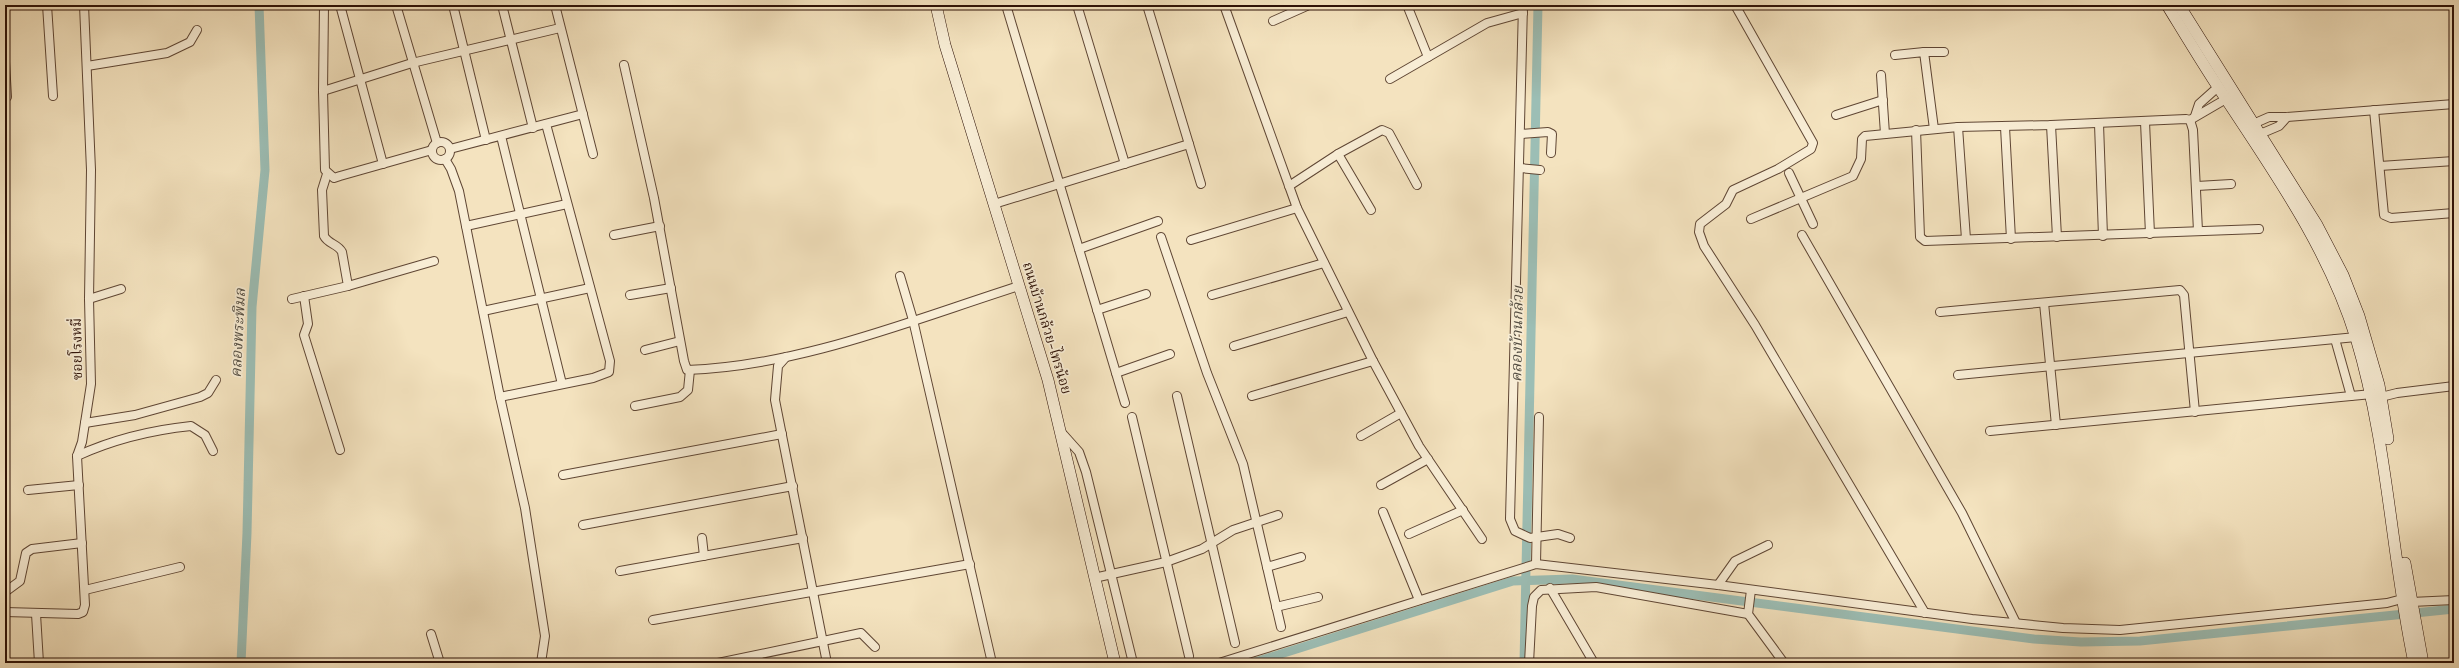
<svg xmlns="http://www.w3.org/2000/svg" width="2459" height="668" viewBox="0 0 2459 668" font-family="Cardo,'Noto Serif Thai',serif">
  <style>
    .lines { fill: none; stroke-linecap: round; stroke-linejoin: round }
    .canal { stroke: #9cbeb5; stroke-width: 9 }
    .street-casing { stroke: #5f4634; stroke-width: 10 }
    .secondary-casing { stroke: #2d1106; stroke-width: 12 }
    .street { stroke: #f8edd5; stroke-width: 8 }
    .secondary { stroke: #f8edd5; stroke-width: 11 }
    .labels { text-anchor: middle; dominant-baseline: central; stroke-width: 3.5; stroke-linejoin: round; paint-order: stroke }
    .street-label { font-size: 14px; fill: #2d1106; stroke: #f8edd5 }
    .water-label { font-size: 15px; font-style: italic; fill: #544e43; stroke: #f8edd5 }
  </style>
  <rect width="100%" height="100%" fill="#f4e3bf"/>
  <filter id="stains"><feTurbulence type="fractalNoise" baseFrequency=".005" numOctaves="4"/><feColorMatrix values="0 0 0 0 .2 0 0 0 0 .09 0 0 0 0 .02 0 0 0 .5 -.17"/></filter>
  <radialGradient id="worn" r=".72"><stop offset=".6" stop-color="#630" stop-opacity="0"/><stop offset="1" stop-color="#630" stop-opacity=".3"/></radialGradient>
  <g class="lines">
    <g class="canal">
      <path d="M241,663L247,533L252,307L265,170L259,5"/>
      <path d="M1252,663L1513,581L1572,579L2034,639L2081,642L2140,641L2454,609"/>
      <path d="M1524,663L1538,5"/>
    </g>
    <g class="street-casing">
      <g id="street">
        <path d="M47,5L53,96"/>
        <path d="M324,5L323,91L325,170L334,178L340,176L432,150"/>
        <path d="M340,5L383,164"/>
        <path d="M396,5L437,143"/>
        <path d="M453,5L486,140"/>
        <path d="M502,5L533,128"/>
        <path d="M555,5L593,154"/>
        <path d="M1006,5L1125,403"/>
        <path d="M1077,5L1125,164"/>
        <path d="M1147,5L1201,184"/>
        <path d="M1224,5L1297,208L1373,361L1419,446L1482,539"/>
        <path d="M1407,5L1428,57"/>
        <path d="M1523,5L1510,519L1515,531L1530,538L1558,534L1570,538"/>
        <path d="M1735,5L1813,143L1811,149L1778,169L1733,190L1726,204L1700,224L1699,232L1704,246L1755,325L1925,613"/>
        <path d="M1273,21L1309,5"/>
        <path d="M1924,52H1944"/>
        <path d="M1895,55L1924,52L1934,129"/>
        <path d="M5,62L7,97"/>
        <path d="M624,65L654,198L684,361L687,370C801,366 912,320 1019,286"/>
        <path d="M87,66L167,53L190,42L197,30"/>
        <path d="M1881,75L1885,134"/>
        <path d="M1390,79L1487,23L1523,13"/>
        <path d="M323,91L412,63L560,28"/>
        <path d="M2374,110L2384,215L2391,218L2454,213"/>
        <path d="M1836,115L1883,100"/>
        <path d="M2195,116L2199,104L2218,87"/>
        <path d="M2190,120L2226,99"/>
        <path d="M2145,122L2150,234"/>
        <path d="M2099,124L2103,236"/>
        <path d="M2253,124L2269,117H2287L2454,104"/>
        <path d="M2051,125L2057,237"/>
        <path d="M1958,127L1966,239"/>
        <path d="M2005,127L2011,239"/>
        <path d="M1916,130L1920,237L1925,241L2259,229"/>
        <path d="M1521,134L1548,132L1552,134L1551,153"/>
        <path d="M2260,134L2279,126L2287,117"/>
        <path d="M501,136L562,384"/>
        <circle cx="441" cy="151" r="9"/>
        <path d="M450,149L583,114"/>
        <path d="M1338,154L1371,210"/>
        <path d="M445,159L451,169L459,191L500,397L525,508L545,636L541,663"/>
        <path d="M2380,166L2454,161"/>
        <path d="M1520,168L1540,170"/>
        <path d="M1789,173L1813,224"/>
        <path d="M1289,186L1338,154L1382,130L1389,133L1417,185"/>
        <path d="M2197,186L2231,184"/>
        <path d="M994,204L1189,144"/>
        <path d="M1751,219L1853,176L1861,159L1862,139L1865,136L1958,127L2051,125L2186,119L2190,120L2193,130L2198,231"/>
        <path d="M466,226L567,204"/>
        <path d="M614,235L660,226"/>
        <path d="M1802,235L1962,513L2016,623"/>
        <path d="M1161,237L1207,373L1243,464L1281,627"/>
        <path d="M1191,240L1297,208"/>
        <path d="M1079,249L1158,221"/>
        <path d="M900,276L913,320L992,663"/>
        <path d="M348,286L434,261"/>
        <path d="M630,295L671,288"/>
        <path d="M1212,295L1324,263"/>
        <path d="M304,296L308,324L304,335L340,450"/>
        <path d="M89,299L121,289"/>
        <path d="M292,299L348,286L342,252C338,244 328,244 324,236L322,190L327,174"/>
        <path d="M2044,303L2056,425"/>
        <path d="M1097,310L1146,294"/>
        <path d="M483,311L590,288"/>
        <path d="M1940,312L2180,290L2184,295L2195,412"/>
        <path d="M2335,339L2351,396"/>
        <path d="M1234,346L1348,312"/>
        <path d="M645,350L680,341"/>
        <path d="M786,357L778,366L775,400L827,663"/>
        <path d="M1116,373L1170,354"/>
        <path d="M1958,375L2356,337"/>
        <path d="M1177,396L1235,643"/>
        <path d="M1252,396L1373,361"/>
        <path d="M500,397L593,378L609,372L610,361L546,124"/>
        <path d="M2381,397L2397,393L2454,386"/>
        <path d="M635,406L680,397L688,390L690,370"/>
        <path d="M1132,417L1189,656"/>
        <path d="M85,423L135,415L200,397L208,393L216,380"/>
        <path d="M1990,431L2372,394"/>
        <path d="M1062,433L1079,452L1086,472L1133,663"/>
        <path d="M1361,436L1401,413"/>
        <path d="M77,456C112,440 152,430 191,426L205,435L213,451"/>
        <path d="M563,475L782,434"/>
        <path d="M1381,485L1428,459"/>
        <path d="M28,490L79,485"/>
        <path d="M1383,512L1419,600"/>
        <path d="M583,525L793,486"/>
        <path d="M1409,534L1463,510"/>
        <path d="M702,538L704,556"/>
        <path d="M1536,564L1539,417"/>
        <path d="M1267,567L1301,557"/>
        <path d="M620,571L803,538"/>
        <path d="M1094,578L1166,562L1202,549L1233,530L1278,515"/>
        <path d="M1718,585L1735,561L1768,545"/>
        <path d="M1550,588L1594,663"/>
        <path d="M85,590L180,567"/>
        <path d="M1751,590L1748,614L1784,663"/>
        <path d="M5,592L20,581L26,553L32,549L82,543"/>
        <path d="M2411,602L2454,600"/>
        <path d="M1276,607L1318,597"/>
        <path d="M5,612L78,614L83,612L85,605L77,456L82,442L91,384L89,299L91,170L84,5"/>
        <path d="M36,614L39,663"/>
        <path d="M653,620L970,564"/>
        <path d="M431,634L440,663"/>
        <path d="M718,663L861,633L875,647"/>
        <path d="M1219,663L1536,564L1718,585L1972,619L2063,628L2120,630L2387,603L2402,599"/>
        <path d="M1529,663L1532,606L1534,597L1541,590L1596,587L1748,614"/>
      </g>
    </g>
    <g class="secondary-casing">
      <g id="secondary">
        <path d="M936,5L945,45L1048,380L1115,663"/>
        <path d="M2167,5C2186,36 2205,68 2226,99C2276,175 2329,250 2356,338C2388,444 2391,555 2414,663"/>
        <path d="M2179,5L2317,225L2343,275L2359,316L2379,385L2388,439"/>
        <path d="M2405,563L2423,663"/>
      </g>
    </g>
    <use href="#street" class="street"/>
    <use href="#secondary" class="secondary"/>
  </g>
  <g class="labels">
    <g class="street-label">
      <text transform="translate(1047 328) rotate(73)">ถนนบ้านกล้วย-ไทรน้อย</text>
      <text transform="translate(77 349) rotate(-91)">ซอยโรงหมี่</text>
    </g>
    <g class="water-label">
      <text transform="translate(238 333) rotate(-87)">คลองพระพิมล</text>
      <text transform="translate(1517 334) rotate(-89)">คลองบ้านกล้วย</text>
    </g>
  </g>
  <rect width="2459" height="668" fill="none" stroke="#f4e3bf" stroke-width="20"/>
  <rect x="6" y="6" width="2447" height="656" fill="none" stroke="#2d1106" stroke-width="2"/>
  <rect x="10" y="10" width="2439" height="648" fill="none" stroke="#2d1106"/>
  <rect width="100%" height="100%" filter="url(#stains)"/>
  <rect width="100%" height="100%" fill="url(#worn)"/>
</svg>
